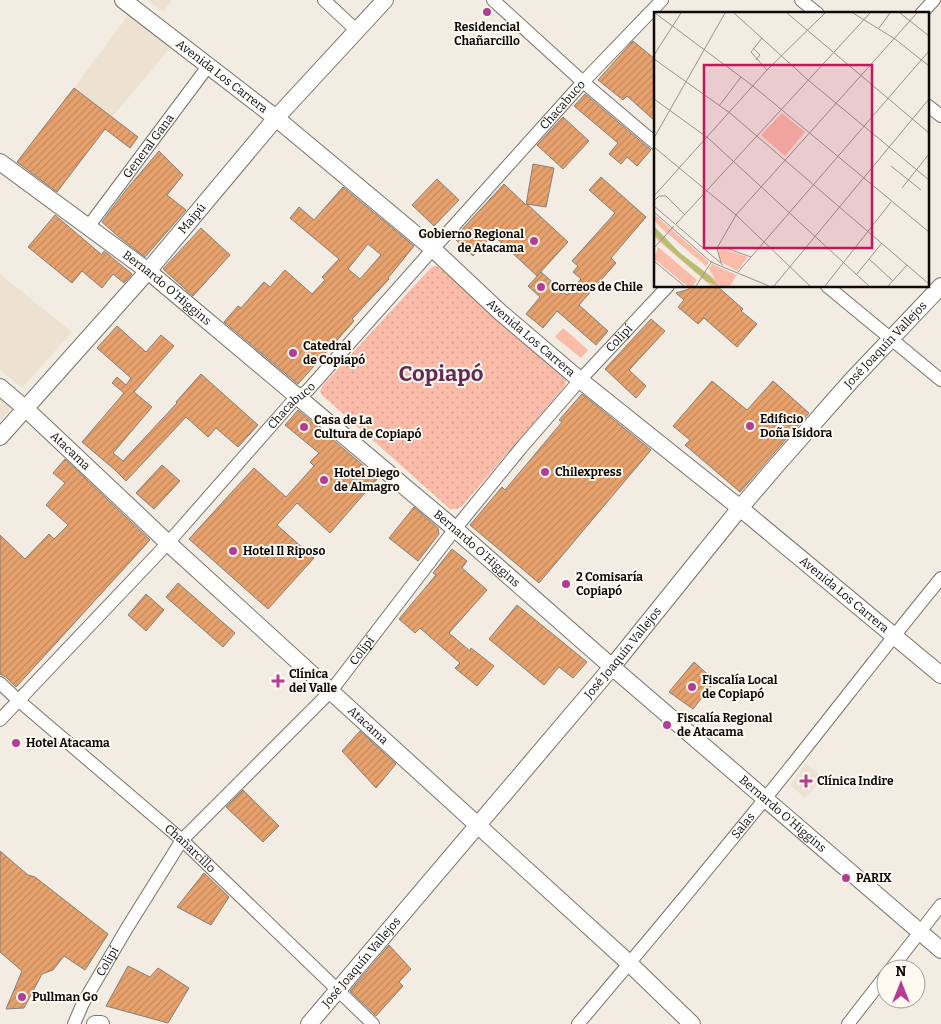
<svg xmlns="http://www.w3.org/2000/svg" width="941" height="1024" viewBox="0 0 941 1024" font-family="Bitter,serif">
  <style>
    .built { fill: #ede2d1 }
    .grass { fill: #fabca9 }
    .park { fill: url(#park-dots) }
    .building { fill: url(#building-hatch); stroke: #897f78; fill-rule: evenodd }
    .lines { fill: none; stroke-linecap: round; stroke-linejoin: round }
    .minor-casing { stroke: #787269; stroke-width: 14 }
    .major-casing { stroke: #787269; stroke-width: 18 }
    .minor { stroke: #fff; stroke-width: 12 }
    .major { stroke: #fff; stroke-width: 16 }
    .poi-dot { fill: #b43d92; stroke: #fff9f1; stroke-width: 2 }
    .labels { text-anchor: middle; dominant-baseline: central; stroke-width: 4; stroke-linejoin: round; paint-order: stroke }
    .poi-label { font-size: 12px; font-weight: bold; fill: #0d0b08; stroke: #fff9f1; text-anchor: start }
    .street-label { font-size: 12px; fill: #0d0b08; stroke: #fff9f1 }
    .town-label { font-size: 22px; font-weight: bold; fill: #642a53; stroke: #fff9f1 }
    .inset-road { fill: none; stroke: #97928b; stroke-width: 1 }
    .view { fill: #c2185b; fill-opacity: 0.15; stroke: #c2185b; stroke-width: 2.5 }
    .inset-edge { fill: none; stroke: #0d0b08; stroke-width: 2.5 }
  </style>
  <defs>
    <pattern id="park-dots" width="8" height="8" patternUnits="userSpaceOnUse" patternTransform="scale(1.25)"><rect width="8" height="8" fill="#fabca9"/><path d="M2 2h.1M6 6h.1" fill="none" stroke="#d5a090" stroke-width="1.8" stroke-linecap="round"/></pattern>
    <pattern id="building-hatch" width="6" height="6" patternUnits="userSpaceOnUse" patternTransform="scale(1.25)"><rect width="6" height="6" fill="#e6a16c"/><path d="M-1 1l2-2M0 6l6-6M5 7l2-2" fill="none" stroke="#c4895c"/></pattern>
  </defs>
  <rect width="100%" height="100%" fill="#f3ece2"/>
  <g class="built">
    <path d="M147,0H172L163,12Z"/>
    <path d="M129,14L170,48L112,117L74,88Z"/>
    <path d="M0,274L72,332L22,388L0,370Z"/>
    <path d="M0,393L6,398L11,409L0,422Z"/>
    <path d="M806,764L823,777L805,798L790,785Z"/>
  </g>
  <path class="grass" d="M563,328L588,350L581,358L555,337Z"/>
  <path class="park" d="M436,266L440,268L567,377L565,386L462,506L457,509H450L322,395L320,391L323,385L426,273L432,267Z"/>
  <g class="building">
    <path d="M633,41L655,59V121L627,96L623,100L598,80Z"/>
    <path d="M74,88L138,137L130,148L105,129L57,192L17,162Z"/>
    <path d="M585,94L651,150L637,166L627,157L621,164L609,154L618,143L574,106Z"/>
    <path d="M563,117L589,141L563,169L537,145Z"/>
    <path d="M159,151L183,175L167,195L186,210L145,257L119,237L102,222L126,190Z"/>
    <path d="M533,164L554,168L546,207L527,204L568,242L537,276L493,235L473,256L454,238L504,184L526,205Z"/>
    <path d="M601,177L646,217L611,258L616,263L579,305L608,331L596,345L557,311L543,328L526,314L540,297L528,286L541,272L567,295L581,279L573,272L578,266L572,261L615,213L589,190Z"/>
    <path d="M437,179L459,200L434,226L412,205Z"/>
    <path d="M343,187L414,246L388,278L389,279L352,319L354,321L298,384L224,322L238,306L241,308L264,282L270,287L285,270L312,294L325,280L322,277L339,259L290,218L299,207L314,220ZM368,244L381,255L360,279L348,269Z"/>
    <path d="M55,215L102,255L104,251L132,274L124,283L113,274L102,288L82,271L72,283L28,247Z"/>
    <path d="M201,228L230,255L193,296L163,269Z"/>
    <path d="M691,286H717L743,309L741,311L757,324L737,347L704,318L698,324L678,307L684,300L676,293L689,289Z"/>
    <path d="M651,319L665,331L629,370L646,386L636,398L605,369Z"/>
    <path d="M117,326L146,352L161,335L174,346L134,392L152,407L113,453L123,461L177,403L176,402L201,374L258,425L238,447L216,428L208,437L186,417L126,481L115,470L82,442L124,393L112,383L117,377L126,385L131,378L97,348Z"/>
    <path d="M712,381L747,410L773,381L809,413L740,492L685,445L690,440L673,426Z"/>
    <path d="M582,394L651,450L539,583L470,525L502,487L505,490L562,422L559,420Z"/>
    <path d="M298,410L378,478L330,533L297,503L277,525L314,558L268,609L189,539L254,468L286,497L314,466L310,462L319,453L285,425Z"/>
    <path d="M65,459L150,540L16,687L6,677L0,674V535L25,559L49,534L54,539L68,525L46,505L65,483L53,473Z"/>
    <path d="M162,465L180,481L154,509L136,493Z"/>
    <path d="M414,507L438,528L439,534L418,561L389,538Z"/>
    <path d="M452,549L467,561L462,568L487,590L449,633L470,651L471,648L494,666L477,686L455,668L460,663L420,628L415,633L399,619L436,575L433,573Z"/>
    <path d="M178,583L235,633L223,647L166,597Z"/>
    <path d="M146,594L164,610L146,631L128,615Z"/>
    <path d="M517,605L587,662L573,678L559,667L544,685L489,639Z"/>
    <path d="M694,662L715,681L693,709L669,692Z"/>
    <path d="M360,731L396,764L376,788L342,751Z"/>
    <path d="M243,790L279,826L263,842L226,807Z"/>
    <path d="M0,851L28,875L35,877L108,934L85,970L64,956L53,970L42,974L24,1008L6,1009L22,971L0,952Z"/>
    <path d="M204,873L229,897L211,925L177,907Z"/>
    <path d="M389,945L411,969L399,982L403,986L376,1016L350,991Z"/>
    <path d="M128,966L150,977L158,968L189,988L168,1023L106,1006Z"/>
  </g>
  <g class="lines">
    <g class="minor-casing">
      <g id="minor">
        <path d="M324,0L356,30"/>
        <path d="M493,0L583,82L655,143"/>
        <path d="M801,0L818,14"/>
        <path d="M921,14L934,0"/>
        <path d="M927,105L941,116"/>
        <path id="s1" d="M88,227L209,65"/>
        <path d="M827,286L941,380"/>
        <path id="s2" d="M0,683L18,700L182,840L373,1024"/>
        <path id="s3" d="M0,720L168,543L292,402L308,390L433,249L583,82L662,0"/>
        <path d="M891,969L941,905"/>
        <path id="s4" d="M74,1024L83,1003L127,928L182,840L331,691L455,529L521,448L580,380L668,286"/>
        <path id="s5" d="M578,1024C641,950 703,875 764,800C824,726 881,651 941,578"/>
        <path d="M848,1024L886,975"/>
      </g>
    </g>
    <g class="major-casing">
      <g id="major">
        <path id="s6" d="M123,0L276,118L433,249L500,312L580,380L740,508L941,675"/>
        <path id="s7" d="M0,162L148,271L455,529L612,667L941,950"/>
        <path id="s8" d="M0,387L26,409L168,543L630,964L692,1024"/>
        <path id="s9" d="M0,437L148,271L276,118L385,0"/>
        <path d="M95,1024H101"/>
        <path id="s10" d="M309,1024L612,667L740,508L776,466L851,381L941,286"/>
      </g>
    </g>
    <use href="#minor" class="minor"/>
    <use href="#major" class="major"/>
  </g>
  <g class="poi-dot">
    <circle cx="487" cy="12" r="5"/>
    <circle cx="534" cy="241" r="5"/>
    <circle cx="541" cy="287" r="5"/>
    <circle cx="293" cy="353" r="5"/>
    <circle cx="750" cy="426" r="5"/>
    <circle cx="304" cy="427" r="5"/>
    <circle cx="545" cy="472" r="5"/>
    <circle cx="324" cy="480" r="5"/>
    <circle cx="233" cy="551" r="5"/>
    <circle cx="566" cy="584" r="5"/>
    <path d="M275.5 673.5h5v5h5v5h-5v5h-5v-5h-5v-5h5z"/>
    <circle cx="692" cy="687" r="5"/>
    <circle cx="667" cy="725" r="5"/>
    <circle cx="16" cy="743" r="5"/>
    <path d="M803.5 773.5h5v5h5v5h-5v5h-5v-5h-5v-5h5z"/>
    <circle cx="846" cy="878" r="5"/>
    <circle cx="22" cy="997" r="5"/>
  </g>
  <g class="labels">
    <g class="poi-label">
      <text x="487" y="27" text-anchor="middle">Residencial<tspan x="487" dy="14">Chañarcillo</tspan></text>
      <text x="524" y="234" text-anchor="end">Gobierno Regional<tspan x="524" dy="14">de Atacama</tspan></text>
      <text x="551" y="287">Correos de Chile</text>
      <text x="303" y="346">Catedral<tspan x="303" dy="14">de Copiapó</tspan></text>
      <text x="760" y="419">Edificio<tspan x="760" dy="14">Doña Isidora</tspan></text>
      <text x="314" y="420">Casa de La<tspan x="314" dy="14">Cultura de Copiapó</tspan></text>
      <text x="555" y="472">Chilexpress</text>
      <text x="334" y="473">Hotel Diego<tspan x="334" dy="14">de Almagro</tspan></text>
      <text x="243" y="551">Hotel Il Riposo</text>
      <text x="576" y="577">2 Comisaría<tspan x="576" dy="14">Copiapó</tspan></text>
      <text x="289" y="674">Clínica<tspan x="289" dy="14">del Valle</tspan></text>
      <text x="702" y="680">Fiscalía Local<tspan x="702" dy="14">de Copiapó</tspan></text>
      <text x="677" y="718">Fiscalía Regional<tspan x="677" dy="14">de Atacama</tspan></text>
      <text x="26" y="743">Hotel Atacama</text>
      <text x="817" y="781">Clínica Indire</text>
      <text x="856" y="878">PARIX</text>
      <text x="32" y="997">Pullman Go</text>
    </g>
    <g class="street-label">
      <text stroke="none"><textPath href="#s6" startOffset="125">Avenida Los Carrera</textPath></text>
      <text stroke="none"><textPath href="#s3" startOffset="834">Chacabuco</textPath></text>
      <text stroke="none"><textPath href="#s1" startOffset="101">General Gana</textPath></text>
      <text stroke="none"><textPath href="#s9" startOffset="291">Maipú</textPath></text>
      <text stroke="none"><textPath href="#s7" startOffset="209">Bernardo O'Higgins</textPath></text>
      <text stroke="none"><textPath href="#s6" startOffset="530">Avenida Los Carrera</textPath></text>
      <text stroke="none"><textPath href="#s4" startOffset="880">Colipí</textPath></text>
      <text stroke="none"><textPath href="#s10" startOffset="891">José Joaquín Vallejos</textPath></text>
      <text stroke="none"><textPath href="#s3" startOffset="429">Chacabuco</textPath></text>
      <text stroke="none"><textPath href="#s8" startOffset="95">Atacama</textPath></text>
      <text stroke="none"><textPath href="#s7" startOffset="614">Bernardo O'Higgins</textPath></text>
      <text stroke="none"><textPath href="#s6" startOffset="935">Avenida Los Carrera</textPath></text>
      <text stroke="none"><textPath href="#s4" startOffset="475">Colipí</textPath></text>
      <text stroke="none"><textPath href="#s10" startOffset="486">José Joaquín Vallejos</textPath></text>
      <text stroke="none"><textPath href="#s8" startOffset="500">Atacama</textPath></text>
      <text stroke="none"><textPath href="#s7" startOffset="1019">Bernardo O'Higgins</textPath></text>
      <text stroke="none"><textPath href="#s5" startOffset="258">Salas</textPath></text>
      <text stroke="none"><textPath href="#s2" startOffset="252">Chañarcillo</textPath></text>
      <text stroke="none"><textPath href="#s4" startOffset="71">Colipí</textPath></text>
      <text stroke="none"><textPath href="#s10" startOffset="81">José Joaquín Vallejos</textPath></text>
    </g>
    <g class="town-label">
      <text x="441" y="373">Copiapó</text>
    </g>
  </g>
  <g transform="translate(654 12)">
    <rect width="275" height="275" fill="#f3ece2"/>
    <path d="M128,101L151,120L131,144L107,123ZM0,202L55,250L52,254L7,216L0,208ZM0,216L22,238L61,267L55,257L58,252L83,263L76,274H57L0,225ZM4,235L43,268L39,274H33L0,247ZM69,237L94,245L83,259L67,250L64,240Z" fill="#fabca9"/>
    <path d="M0,214L26,241L57,265L64,274L52,269L11,233L0,222Z" fill="#b4c06d"/>
    <path class="inset-road" d="M1,1L99,74L275,220M80,1L154,68L275,168M133,1L275,121M199,1L241,27L275,54M246,1L275,24M225,16L236,1M108,26L97,40L113,58M99,36L106,43L102,48M0,43L27,1M0,47L76,101L275,272M0,87L54,126L215,274M65,94L87,65M0,126L71,1M0,135L82,203L156,274M237,154L267,178M248,176L275,142M0,184L113,58L171,1M0,189L5,184H12L31,203M0,194L69,253M0,200L57,250L115,274M22,212L216,1M0,236L20,214M51,236H63L82,203L263,1M63,236L67,251M63,237L72,236L97,245L275,39M215,247L239,269M0,249L30,274M84,260L97,245M202,263L228,231M42,274L58,249M120,274L275,87M171,274L237,190M234,274L253,253"/>
    <path class="view" d="M50,53H218V236H50Z"/>
    <rect width="275" height="275" class="inset-edge"/>
  </g>
  <g transform="translate(901 984)"><circle r="24" fill="#fff9f1" stroke="#9e9a94"/>
  <path d="M0-4L9 19L0 12L-9 19Z" fill="#b43d92"/>
  <text y="-8" font-size="14" font-weight="bold" text-anchor="middle" fill="#0d0b08">N</text>
  </g>
</svg>
